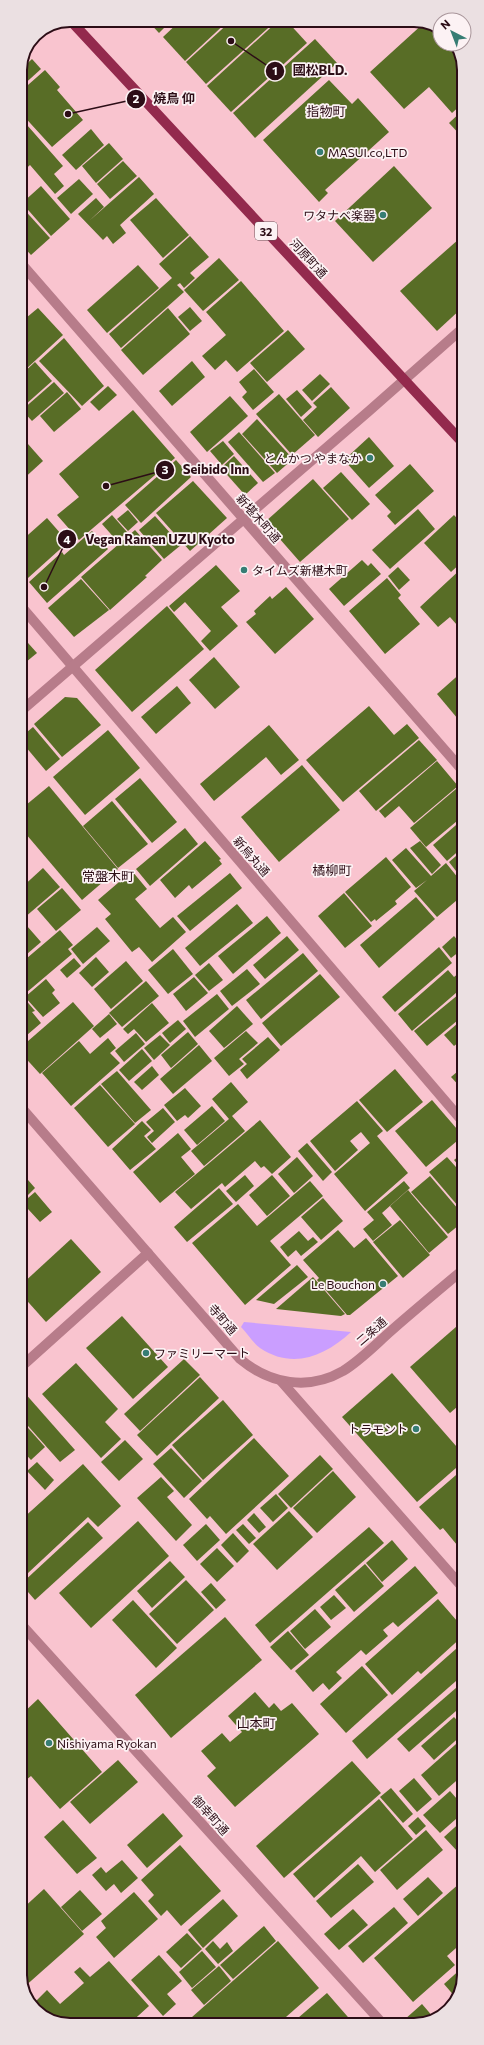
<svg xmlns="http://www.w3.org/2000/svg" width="484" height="2045" viewBox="0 0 484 2045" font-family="Commissioner,'Noto Sans JP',sans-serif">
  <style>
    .green { fill: #ca9eff }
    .building { fill: #586d26 }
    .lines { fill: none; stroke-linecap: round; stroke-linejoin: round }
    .minor { stroke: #b77c8a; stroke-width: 10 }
    .major { stroke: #932a4d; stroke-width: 10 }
    .poi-dot { fill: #367d74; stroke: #fcf2f4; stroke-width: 1.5 }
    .labels { text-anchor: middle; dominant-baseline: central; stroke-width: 3.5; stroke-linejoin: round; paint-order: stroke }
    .shield { fill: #fcf2f4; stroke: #6a5259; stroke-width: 1 }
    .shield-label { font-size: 11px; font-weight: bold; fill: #2c0d16 }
    .poi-label { font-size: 12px; fill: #2c0d16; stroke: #fcf2f4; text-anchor: start }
    .street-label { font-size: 12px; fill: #2c0d16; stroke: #fcf2f4 }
    .neighbourhood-label { font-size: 13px; fill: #2c0d16; stroke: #fcf2f4 }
    .rim { fill: none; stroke: #2c0d16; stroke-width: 2 }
    .leader { fill: none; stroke: #2c0d16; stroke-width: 1.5 }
    .callout-dot { fill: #2c0d16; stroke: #fcf2f4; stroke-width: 1.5 }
    .mark-label { font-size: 12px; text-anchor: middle; font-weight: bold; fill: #fff }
    .callout-label { font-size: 13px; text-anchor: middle; font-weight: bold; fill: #2c0d16; stroke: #fcf2f4; stroke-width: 3.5; stroke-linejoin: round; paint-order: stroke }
  </style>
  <rect width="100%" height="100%" fill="#f9c4cf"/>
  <path class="green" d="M244,1322L351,1332C325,1356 293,1370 260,1348C253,1343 247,1333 241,1327Z"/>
  <g class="building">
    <path d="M147,20H172L159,33Z"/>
    <path d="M181,20H229L185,61L163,37Z"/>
    <path d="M232,20H277L206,84L186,62Z"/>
    <path d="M279,20H286L307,43L231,112L207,86Z"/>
    <path d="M425,22L440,30V44H454L463,60V103L452,113L429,87L404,109L370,72Z"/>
    <path d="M315,39L337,63L255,138L233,113Z"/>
    <path d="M27,54L30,58L22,65L23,63Z"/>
    <path d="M32,59L41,69L20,88V70Z"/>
    <path d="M45,70L60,87L57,90L83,120L52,147L20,112V92Z"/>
    <path d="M329,80L352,104L358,98L389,132L325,190L328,193L319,202L263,140Z"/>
    <path d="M463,110V138L449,123Z"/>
    <path d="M20,117L63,166L54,174L64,186L55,194L30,165L20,174Z"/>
    <path d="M91,129L104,145L76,170L62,155Z"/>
    <path d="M109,143L123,159L96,183L82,166Z"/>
    <path d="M123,161L137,176L110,199L97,184Z"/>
    <path d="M394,166L432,208L373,262L335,221Z"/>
    <path d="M139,177L154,194L120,225L126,233L113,244L107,236L103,240L78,214L96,198L104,207L89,221Z"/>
    <path d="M79,179L93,194L71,214L57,198Z"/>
    <path d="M41,186L70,219L51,236L22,203Z"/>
    <path d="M156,198L189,235L163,258L130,220Z"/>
    <path d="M20,205L50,238L31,255L20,243Z"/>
    <path d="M190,236L209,257L190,273L195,278L184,288L180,283L177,285L184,292L121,348L109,334L172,278L159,264Z"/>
    <path d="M459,239L463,243V307L437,331L400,291Z"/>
    <path d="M219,258L239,280L203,311L184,290Z"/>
    <path d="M138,265L159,288L107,333L87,310Z"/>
    <path d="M241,281L284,331L237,372L226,360L215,370L202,356L226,335L206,312Z"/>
    <path d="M190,307L202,321L190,331L178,317Z"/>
    <path d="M38,308L63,335L25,370L20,364V323Z"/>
    <path d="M168,308L190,334L143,375L121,350Z"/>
    <path d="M288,330L305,349L267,382L250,363Z"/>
    <path d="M64,338L104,386L82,406L39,361Z"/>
    <path d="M192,361L205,377L172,406L159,391Z"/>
    <path d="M35,362L52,381L25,405L20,399V376Z"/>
    <path d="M254,369L274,392L253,410L242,397L247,392L239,382Z"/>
    <path d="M320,374L330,384L312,401L302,390Z"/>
    <path d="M54,382L64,393L32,421L22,410Z"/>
    <path d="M108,386L117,395L99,411L90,402Z"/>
    <path d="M331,387L350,408L318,437L303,420L317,407L313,403Z"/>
    <path d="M297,390L312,407L301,417L286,399Z"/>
    <path d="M67,392L81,409L54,432L40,416Z"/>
    <path d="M279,394L315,435L292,455L256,414Z"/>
    <path d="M230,396L248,416L207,452L190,432Z"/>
    <path d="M133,410L175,458L79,540L57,515L79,497L59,474Z"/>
    <path d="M257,419L293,459L277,473L242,434Z"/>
    <path d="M239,432L275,473L263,482L228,442Z"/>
    <path d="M20,435L43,461L20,482Z"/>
    <path d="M369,437L394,466L369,488L344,460Z"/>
    <path d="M223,441L234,454L222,465L210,451Z"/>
    <path d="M234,456L258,483L245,495L221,468Z"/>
    <path d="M176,460L191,477L141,523L125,505Z"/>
    <path d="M410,464L434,491L395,525L387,516L391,512L375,495Z"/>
    <path d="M341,472L370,504L352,520L323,488Z"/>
    <path d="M313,479L349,519L300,562L265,522Z"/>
    <path d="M193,481L227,518L190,551L156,513Z"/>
    <path d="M418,509L435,529L390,569L372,550Z"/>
    <path d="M128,510L138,522L128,531L117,519Z"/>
    <path d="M112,515L127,532L117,541L102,524Z"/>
    <path d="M454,515L463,525V561L451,572L424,543Z"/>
    <path d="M155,516L181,545L164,559L139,530Z"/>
    <path d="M47,518L68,542L28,578L20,570V542Z"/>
    <path d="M135,530L162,560L145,576L147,577L110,610L81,577Z"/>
    <path d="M92,531L108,549L47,603L29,582L62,552L64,555Z"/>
    <path d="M362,560L368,566L371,563L381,574L344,606L329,589Z"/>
    <path d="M216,565L240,591L221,607L238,626L210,651L201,641L211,631L185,602L174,612L169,606Z"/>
    <path d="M398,567L410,580L399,590L388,576Z"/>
    <path d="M463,567V619L457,625L450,617L438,627L420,607Z"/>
    <path d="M387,578L401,595L398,598L420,624L385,654L349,611Z"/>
    <path d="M81,579L109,610L74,637L48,608Z"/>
    <path d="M286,587L314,619L275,654L246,622L256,614L254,611L270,596L272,599Z"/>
    <path d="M167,606L204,649L132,712L95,670Z"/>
    <path d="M20,634L37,653L20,667Z"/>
    <path d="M214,657L240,687L215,709L189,680Z"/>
    <path d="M463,671V725L437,694Z"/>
    <path d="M177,686L191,703L156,734L141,717Z"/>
    <path d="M65,697L77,698L101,725L62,757L34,724Z"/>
    <path d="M369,706L394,735L407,724L419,738L343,802L306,760Z"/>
    <path d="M269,725L299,760L281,775L266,757L214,801L200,784Z"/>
    <path d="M33,727L60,759L46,771L20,740V738Z"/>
    <path d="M108,730L140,768L85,815L53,777Z"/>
    <path d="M419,740L437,760L376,811L359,791Z"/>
    <path d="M437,761L458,786L414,823L399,806L385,818L379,811Z"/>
    <path d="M302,765L340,810L279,862L241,817Z"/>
    <path d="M140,778L177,822L152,843L115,799Z"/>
    <path d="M49,786L118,869L82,900L20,827V810Z"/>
    <path d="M456,789L463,798V816L426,847L410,828Z"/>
    <path d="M112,801L148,844L118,868L83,826Z"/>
    <path d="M463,819V847L447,861L433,845Z"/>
    <path d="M185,828L198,844L150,886L136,869Z"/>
    <path d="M205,841L221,859L219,860L222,864L192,889L189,885L175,898L160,880Z"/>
    <path d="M420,841L441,865L432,874L410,848Z"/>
    <path d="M406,848L431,876L446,863L463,884V895L437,917L414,891L427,880L416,888L392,860Z"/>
    <path d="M22,850L28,858L20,865V851Z"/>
    <path d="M463,850V880L449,862Z"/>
    <path d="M386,857L411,887L395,901L397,904L376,921L375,919L371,922L345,892Z"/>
    <path d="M43,868L60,887L24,918L20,913V889Z"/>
    <path d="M132,871L147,889L135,899L160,928L173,917L186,932L152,962L139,947L132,952L105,919L111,914L98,900Z"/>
    <path d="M230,873L242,888L190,931L177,916Z"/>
    <path d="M62,888L81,910L56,931L37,909Z"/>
    <path d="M344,893L372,926L345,948L318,916Z"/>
    <path d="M416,897L435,919L379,968L360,945Z"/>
    <path d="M237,904L253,923L200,966L185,948Z"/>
    <path d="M267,916L281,933L233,974L218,956Z"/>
    <path d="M20,918L41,942L20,960Z"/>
    <path d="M97,927L110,941L83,964L71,949Z"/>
    <path d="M60,930L73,945L68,949L72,954L20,998V964Z"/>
    <path d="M287,936L299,950L265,979L253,965Z"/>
    <path d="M454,936L464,948L451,958L442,947Z"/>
    <path d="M439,947L452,963L395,1012L382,997Z"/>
    <path d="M173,949L193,974L168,994L148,970Z"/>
    <path d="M303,953L318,971L261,1019L246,1000Z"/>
    <path d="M96,957L109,972L92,987L79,973Z"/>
    <path d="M74,958L81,966L67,978L60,970Z"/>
    <path d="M126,961L143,981L111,1009L94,989Z"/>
    <path d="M209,963L223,980L209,991L195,975Z"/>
    <path d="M247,969L260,984L232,1006L220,991Z"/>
    <path d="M464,969V986L412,1031L398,1014L448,970L454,977Z"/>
    <path d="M320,974L340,997L281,1046L262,1023Z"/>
    <path d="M194,977L208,993L186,1011L173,994Z"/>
    <path d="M46,979L55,990L52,993L60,1003L43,1017L25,997Z"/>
    <path d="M146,981L159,996L122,1027L109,1013Z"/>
    <path d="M464,990V1015L427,1046L414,1031Z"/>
    <path d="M217,994L229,1009L195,1037L183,1021Z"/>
    <path d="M24,998L35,1011L32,1012L41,1023L20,1041V1001Z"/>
    <path d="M73,1002L94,1026L40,1074L20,1052V1048Z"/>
    <path d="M152,1003L169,1023L146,1042L134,1029L128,1034L123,1029Z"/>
    <path d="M237,1006L253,1024L224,1048L209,1031Z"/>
    <path d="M109,1014L117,1024L100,1038L92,1029Z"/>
    <path d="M464,1018V1038L454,1046L444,1035Z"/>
    <path d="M178,1020L186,1029L170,1043L162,1033Z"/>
    <path d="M246,1031L258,1043L239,1059L244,1064L229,1076L214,1058Z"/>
    <path d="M188,1032L198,1044L171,1068L161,1055Z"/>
    <path d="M136,1033L145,1044L124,1062L115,1051Z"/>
    <path d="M160,1035L170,1045L154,1060L144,1048Z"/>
    <path d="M268,1037L280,1050L247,1079L240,1070L247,1064L242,1059Z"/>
    <path d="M108,1038L116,1048L110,1053L120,1063L71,1106L42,1073L79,1041L90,1054Z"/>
    <path d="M199,1045L212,1061L173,1094L160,1079Z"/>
    <path d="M142,1049L152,1061L129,1081L119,1070Z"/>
    <path d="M152,1066L159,1075L142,1090L134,1082Z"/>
    <path d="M464,1066V1091L451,1077Z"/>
    <path d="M395,1069L423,1102L387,1132L359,1100Z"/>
    <path d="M117,1071L151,1110L135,1123L101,1084Z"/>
    <path d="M231,1082L248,1102L232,1116L245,1131L204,1166L191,1151L229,1119L212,1099Z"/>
    <path d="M100,1085L135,1124L108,1147L74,1108Z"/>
    <path d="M185,1088L201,1106L188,1118L185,1115L177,1121L164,1105Z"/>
    <path d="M432,1100L463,1136L426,1167L395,1131Z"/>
    <path d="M357,1101L383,1131L377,1136L408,1173L365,1211L334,1174L370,1143L361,1132L350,1141L358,1150L335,1171L310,1141Z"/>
    <path d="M212,1106L225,1121L197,1145L184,1130Z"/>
    <path d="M163,1108L175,1122L152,1143L147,1137L154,1131L146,1122Z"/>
    <path d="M260,1120L291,1157L272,1174L264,1166L261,1168L255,1161L225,1187L222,1183L191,1209L175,1192Z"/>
    <path d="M142,1121L151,1130L144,1136L156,1149L130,1170L112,1149Z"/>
    <path d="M178,1133L191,1149L181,1157L195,1174L160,1203L133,1172Z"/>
    <path d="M307,1143L332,1172L323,1181L298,1151Z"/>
    <path d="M464,1152V1172L454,1160Z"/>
    <path d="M297,1157L313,1176L294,1193L278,1174Z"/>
    <path d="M447,1157L464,1176V1213L429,1172Z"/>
    <path d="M21,1172L35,1188L21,1202Z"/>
    <path d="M245,1175L254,1186L236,1202L226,1191Z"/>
    <path d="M272,1175L290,1196L267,1216L249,1195Z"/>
    <path d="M430,1176L464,1216V1221L448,1234L411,1192Z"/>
    <path d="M310,1181L323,1196L270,1241L291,1265L245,1305L192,1243L238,1204L257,1226Z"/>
    <path d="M404,1181L410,1188L382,1213L392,1225L373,1241L363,1229L374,1220L367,1212Z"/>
    <path d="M219,1188L233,1204L187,1242L174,1227Z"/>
    <path d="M408,1190L448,1237L429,1253L390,1206Z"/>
    <path d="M35,1192L52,1212L40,1222L28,1209L21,1214V1204Z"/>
    <path d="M323,1198L343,1221L321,1240L301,1217Z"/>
    <path d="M21,1218L27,1225L21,1230Z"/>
    <path d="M400,1220L430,1255L403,1278L373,1242Z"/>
    <path d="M338,1230L354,1248L366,1238L398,1276L350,1315H347L317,1280L319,1278L303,1260Z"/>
    <path d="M299,1231L308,1241L313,1237L318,1242L301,1256L296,1250L288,1257L280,1247Z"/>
    <path d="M71,1239L101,1272L46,1322L21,1294V1285Z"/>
    <path d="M297,1265L308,1277L274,1304L256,1300Z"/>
    <path d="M313,1277L345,1314L341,1316L276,1309Z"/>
    <path d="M122,1316L168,1367L133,1399L86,1348Z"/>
    <path d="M464,1320V1401L450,1413L410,1367Z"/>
    <path d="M184,1359L200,1375L140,1431L124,1414Z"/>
    <path d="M76,1363L118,1409L105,1422L121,1439L101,1458L42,1394Z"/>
    <path d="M392,1373L464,1455V1461L417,1502L342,1417Z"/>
    <path d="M200,1377L219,1398L157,1456L137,1435Z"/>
    <path d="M23,1391L75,1450L60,1462L21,1418V1392Z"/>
    <path d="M223,1400L253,1435L203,1480L172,1445Z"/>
    <path d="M21,1420L45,1447L31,1460L21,1449Z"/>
    <path d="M254,1438L289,1476L226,1534L210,1516L207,1519L189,1499Z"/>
    <path d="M125,1440L143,1459L119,1481L101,1462Z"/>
    <path d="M171,1448L202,1481L184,1498L153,1464Z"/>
    <path d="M21,1453L25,1458L21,1462Z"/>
    <path d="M320,1455L333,1469L291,1508L278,1494Z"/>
    <path d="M37,1462L54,1480L45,1490L27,1471Z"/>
    <path d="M83,1464L121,1506L98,1527L88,1517L28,1573L21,1565V1520Z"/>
    <path d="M463,1469L464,1550L462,1551L443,1528L440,1530L419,1507Z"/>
    <path d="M333,1471L356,1497L317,1533L293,1508Z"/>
    <path d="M161,1477L174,1491L167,1497L192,1525L176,1541L137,1498Z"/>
    <path d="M21,1493L25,1498L21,1502Z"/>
    <path d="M276,1494L288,1508L273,1522L260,1508Z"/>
    <path d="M289,1511L313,1537L277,1570L253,1544Z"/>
    <path d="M254,1513L266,1527L259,1533L247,1520Z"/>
    <path d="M138,1521L169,1556L91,1628L59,1593Z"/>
    <path d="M88,1522L103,1538L35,1600L21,1584Z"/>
    <path d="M206,1524L220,1540L197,1561L183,1545Z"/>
    <path d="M243,1524L256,1538L249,1544L236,1530Z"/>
    <path d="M369,1527L384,1543L270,1643L255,1625Z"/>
    <path d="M233,1533L249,1551L237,1563L221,1545Z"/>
    <path d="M392,1540L408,1559L382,1582L366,1563Z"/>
    <path d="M217,1548L234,1566L217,1582L200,1564Z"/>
    <path d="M170,1561L185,1577L152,1608L137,1591Z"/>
    <path d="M365,1564L384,1586L354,1612L335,1590Z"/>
    <path d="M415,1566L438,1593L398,1627L393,1622L383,1630L388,1636L366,1655L361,1650L336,1672L342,1678L329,1690L323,1683L313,1692L295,1671Z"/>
    <path d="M186,1580L214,1610L177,1644L149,1614Z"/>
    <path d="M211,1583L226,1600L216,1609L201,1592Z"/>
    <path d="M334,1595L346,1608L331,1620L320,1607Z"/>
    <path d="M438,1599L464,1629V1635L421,1674L418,1671L392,1695L365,1664Z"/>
    <path d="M133,1600L177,1648L156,1668L112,1620Z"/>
    <path d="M315,1609L331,1627L305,1649L290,1631Z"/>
    <path d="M225,1617L262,1660L171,1738L135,1695Z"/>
    <path d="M288,1631L309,1655L291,1670L270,1647Z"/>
    <path d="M457,1648L464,1655V1674L367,1759L352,1741Z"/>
    <path d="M362,1666L388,1695L346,1733L320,1704Z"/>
    <path d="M464,1681V1704L409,1752L397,1739Z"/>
    <path d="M255,1692L269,1708L274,1703L281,1711L292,1703L319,1734L235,1807L207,1776L216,1768L201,1751L222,1733L230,1742L242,1732L228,1716Z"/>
    <path d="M38,1699L102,1772L60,1809L31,1776L21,1784V1715Z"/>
    <path d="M454,1717L464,1728V1733L434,1760L421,1746Z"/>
    <path d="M464,1737V1774L439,1796L421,1775Z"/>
    <path d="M118,1760L138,1782L90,1824L70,1802Z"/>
    <path d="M352,1761L381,1793L284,1878L256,1846Z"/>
    <path d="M414,1778L432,1799L417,1812L399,1791Z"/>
    <path d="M391,1788L413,1814L403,1823L380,1797Z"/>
    <path d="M450,1791L464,1807V1812L440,1833L423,1815Z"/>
    <path d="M379,1799L413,1839L375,1872L361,1856L314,1898L293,1874Z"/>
    <path d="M163,1813L183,1836L147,1868L127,1845Z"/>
    <path d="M418,1817L426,1826L416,1835L408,1826Z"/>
    <path d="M464,1819V1849L459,1853L444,1837Z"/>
    <path d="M63,1820L97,1858L77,1874L44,1837Z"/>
    <path d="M426,1830L443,1850L397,1890L380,1870Z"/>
    <path d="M180,1845L221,1891L181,1926L167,1910L161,1916L148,1901L154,1895L141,1880Z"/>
    <path d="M122,1860L138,1878L121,1893L114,1884L106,1891L92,1875L101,1867L106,1873Z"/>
    <path d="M358,1864L374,1882L331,1918L316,1901Z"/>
    <path d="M428,1877L443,1893L418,1916L403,1899Z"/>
    <path d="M460,1883L464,1888V1941L447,1956L455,1965L413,2002L374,1958Z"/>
    <path d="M44,1889L84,1934L23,1988L21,1985V1910Z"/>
    <path d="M80,1890L102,1914L82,1931L61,1907Z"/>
    <path d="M134,1892L158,1919L114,1958L96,1937L106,1928L101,1921Z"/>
    <path d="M223,1899L238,1916L203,1948L188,1930Z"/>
    <path d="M394,1907L408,1923L363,1963L348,1946Z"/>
    <path d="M353,1909L368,1925L339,1950L324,1934Z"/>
    <path d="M264,1926L276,1941L233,1979L220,1965Z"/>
    <path d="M187,1933L202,1949L181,1968L166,1952Z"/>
    <path d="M213,1941L220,1949L227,1942L233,1951L218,1964L205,1949Z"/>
    <path d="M278,1941L319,1988L278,2024L183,2025Z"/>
    <path d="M464,1945V1955L459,1949Z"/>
    <path d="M202,1951L216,1967L192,1988L179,1972Z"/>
    <path d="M159,1955L182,1981L167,1994L176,2004L163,2016L131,1980Z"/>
    <path d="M109,1961L149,2006L128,2025H67L52,2019L36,2001L47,1990L60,2004L84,1983L74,1972L80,1967L90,1977Z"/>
    <path d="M219,1966L231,1981L204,2005L191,1990Z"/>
    <path d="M463,1967L464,1975L456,1998L444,1984Z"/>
    <path d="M327,1993L354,2024H291Z"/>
    <path d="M453,1998L455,2000L452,2008L437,2016L435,2014Z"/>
    <path d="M33,2004L42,2015L37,2012Z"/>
    <path d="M422,2004L434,2018L424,2024H407L404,2020Z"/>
  </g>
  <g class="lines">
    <g class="minor">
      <path d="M20,262L463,771"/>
      <path d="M20,605L464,1123"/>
      <path d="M20,712L369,411L463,328"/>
      <path d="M20,1106L240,1359C270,1384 308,1391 343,1371C361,1360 377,1343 392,1330C416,1309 440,1289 464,1269"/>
      <path d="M21,1367L148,1253"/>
      <path d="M281,1381L464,1589"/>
      <path d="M21,1624L383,2024"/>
    </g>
    <path class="major" d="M70,20L463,443"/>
  </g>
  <g class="poi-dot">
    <circle cx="320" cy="152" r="4"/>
    <circle cx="383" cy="215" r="4"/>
    <circle cx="370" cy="458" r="4"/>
    <circle cx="244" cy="570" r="4"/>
    <circle cx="383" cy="1284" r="4"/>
    <circle cx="146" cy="1353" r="4"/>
    <circle cx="416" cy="1429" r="4"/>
    <circle cx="49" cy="1743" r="4"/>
  </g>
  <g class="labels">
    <rect class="shield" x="255" y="222" width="22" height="18" rx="3"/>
    <g class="shield-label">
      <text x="266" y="231">32</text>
    </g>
    <g class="poi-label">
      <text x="328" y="152">MASUI.co,LTD</text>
      <text x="375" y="215" text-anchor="end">ワタナベ楽器</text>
      <text x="362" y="458" text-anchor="end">とんかつ やまなか</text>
      <text x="252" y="570">タイムズ新椹木町</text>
      <text x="375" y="1284" text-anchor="end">Le Bouchon</text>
      <text x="154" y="1353">ファミリーマート</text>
      <text x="408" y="1429" text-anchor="end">トラモント</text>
      <text x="57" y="1743">Nishiyama Ryokan</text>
    </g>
    <g class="street-label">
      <text transform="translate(309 258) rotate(47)">河原町通</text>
      <text transform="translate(259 518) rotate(49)">新堪木町通</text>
      <text transform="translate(252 856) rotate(49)">新烏丸通</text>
      <text transform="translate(223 1319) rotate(49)">寺町通</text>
      <text transform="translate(371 1331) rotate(-41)">二条通</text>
      <text transform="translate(211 1815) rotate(48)">御幸町通</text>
    </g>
    <g class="neighbourhood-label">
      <text x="326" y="111">指物町</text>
      <text x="332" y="870">橘柳町</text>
      <text x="108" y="876">常盤木町</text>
      <text x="256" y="1723">山本町</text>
    </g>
  </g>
  <path d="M0 0H484V2045H0ZM70 27H414A43 43 0 0 1 457 70V1975A43 43 0 0 1 414 2018H70A43 43 0 0 1 27 1975V70A43 43 0 0 1 70 27Z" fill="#ebe0e2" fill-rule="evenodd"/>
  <path class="rim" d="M70 27H414A43 43 0 0 1 457 70V1975A43 43 0 0 1 414 2018H70A43 43 0 0 1 27 1975V70A43 43 0 0 1 70 27Z"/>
  <path class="leader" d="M231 41L275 71M68 114L136 99M106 486L165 470M44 587L67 539"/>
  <g class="callout-dot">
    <circle cx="231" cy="41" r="4"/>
    <circle cx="68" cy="114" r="4"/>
    <circle cx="106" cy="486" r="4"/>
    <circle cx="44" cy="587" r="4"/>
    <circle cx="275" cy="71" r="10"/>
    <circle cx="136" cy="99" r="10"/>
    <circle cx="165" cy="470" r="10"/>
    <circle cx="67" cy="539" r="10"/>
  </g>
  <g class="mark-label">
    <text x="275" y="75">1</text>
    <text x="136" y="103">2</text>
    <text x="165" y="474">3</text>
    <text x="67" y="544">4</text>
  </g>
  <g class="callout-label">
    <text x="320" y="75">國松BLD.</text>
    <text x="174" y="103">焼鳥 仰</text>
    <text x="216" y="474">Seibido Inn</text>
    <text x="160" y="544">Vegan Ramen UZU Kyoto</text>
  </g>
  <g transform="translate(452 32) rotate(318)"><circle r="19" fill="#fcf2f4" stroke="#a9969b"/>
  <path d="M0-3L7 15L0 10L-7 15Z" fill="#367d74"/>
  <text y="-6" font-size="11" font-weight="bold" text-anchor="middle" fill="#2c0d16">N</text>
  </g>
</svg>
